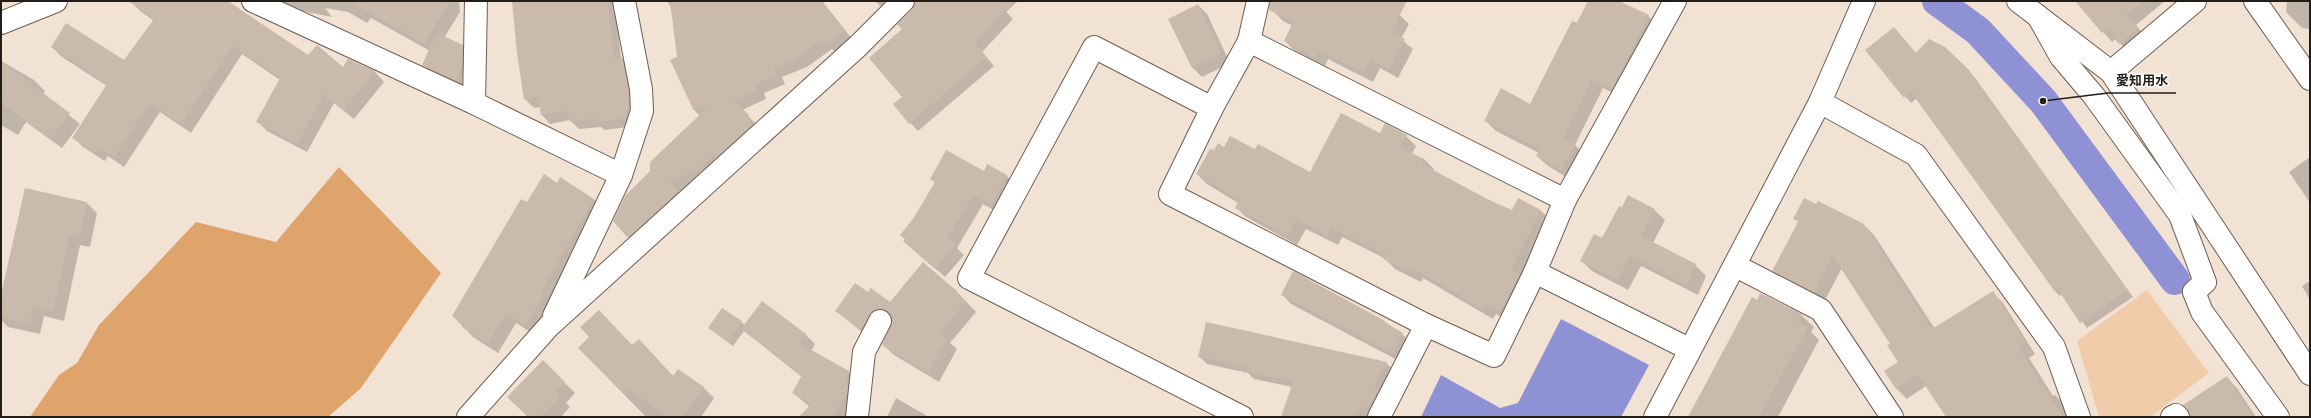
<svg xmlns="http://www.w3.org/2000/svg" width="2311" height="418" viewBox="0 0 2311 418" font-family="Poppins,'Noto Sans JP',sans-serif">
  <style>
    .green { fill: #f1ccaa }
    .forest { fill: #dea46c }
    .water { fill: #8e92d5 }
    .shadow { fill: #0003 }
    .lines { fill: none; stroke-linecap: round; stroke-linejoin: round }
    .canal { stroke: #8e92d5; stroke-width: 30 }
    .building { fill: #c9baab }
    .minor-casing { stroke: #6c5e52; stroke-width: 24 }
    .minor { stroke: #fff; stroke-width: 22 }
    .leader { fill: none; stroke: #221d17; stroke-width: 1.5 }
    .callout-dot { fill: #221d17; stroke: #fff; stroke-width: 1.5 }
    .callout-label { font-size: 13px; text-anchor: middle; font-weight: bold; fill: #221d17; stroke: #fff; stroke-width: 3; stroke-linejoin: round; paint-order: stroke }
  </style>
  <rect width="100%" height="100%" fill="#f2e2d3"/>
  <path class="green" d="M2147,290L2209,373L2150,417H2099L2077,341Z"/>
  <path class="forest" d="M339,167L441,273L361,388L328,417H30L59,375L77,363L99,325L196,222L276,242Z"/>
  <path class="water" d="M1561,319L1649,365L1621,417H1421L1441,375L1500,408L1518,403Z"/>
  <g class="shadow">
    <path d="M131,1H214L309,57L344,68L348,60L375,72L384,82L354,119L334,103L307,152L267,131L257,121L280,80L242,54L191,133L160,112L124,167L108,156L105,161L83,147L74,138L107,86L62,57L52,47L124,61L154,21L140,11Z"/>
    <path d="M270,1H459L460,12L444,38L462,46L473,56L466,91L434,76L424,65L430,51L371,18L367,23L348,12L325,8L332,17L287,8Z"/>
    <path d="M514,1H615L621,59L630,67L635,126L605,130L601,127L579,129L570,120L550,124L542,115L540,107L534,108L525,99Z"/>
    <path d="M667,1H822L853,40L836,53L832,49L807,67L782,77L785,84L764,93L766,99L742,110L757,125L710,177L679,192L688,201L638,246L629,237L652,171L700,116L693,109L678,57L672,9Z"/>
    <path d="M875,1H909L891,17Z"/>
    <path d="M932,1H1018L1006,12L1013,19L982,52L994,66L918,131L894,105L903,97L904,29Z"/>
    <path d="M1280,1H1364L1400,15L1409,24L1401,39L1413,49L1398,78L1380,68L1373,82L1328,59L1325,66L1294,50L1285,41L1293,26L1283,21L1274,12Z"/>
    <path d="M1589,1H1617L1648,16L1658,26L1623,98L1603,88L1575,145L1585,155L1571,180L1548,166L1537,156L1539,153L1496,131L1486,121L1531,105Z"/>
    <path d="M2076,1H2165L2136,25L2147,39L2130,53L2116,39L2112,42Z"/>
    <path d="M2287,1H2310V29L2302,28L2286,12Z"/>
    <path d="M1198,5L1207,14L1230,63L1202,77L1193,68L1170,19Z"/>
    <path d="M1945,48L1975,78L2133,297L2087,328L2062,294L2060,296L2054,290L1917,98L1911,103L1866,51L1916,54Z"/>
    <path d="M1,61L34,80L45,91L43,94L80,124L62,148L26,122L18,135L1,125Z"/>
    <path d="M1380,134L1406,136L1416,146L1412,154L1424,159L1434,169L1433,171L1487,200L1513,212L1540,210L1550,220L1510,321L1496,314L1493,319L1423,278L1421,282L1395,269L1384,258L1342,237L1338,245L1306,229L1297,245L1246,217L1236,207L1238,203L1207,184L1197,174L1214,152L1224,149L1255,150L1310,174Z"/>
    <path d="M2310,157V203L2289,172Z"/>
    <path d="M988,165L1007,176L1017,186L1001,214L983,204L957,248L964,255L945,277L914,250V220L935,183L931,179L984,172Z"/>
    <path d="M557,184L594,199L604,209L535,335L516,323L498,353L473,337L453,316L527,204Z"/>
    <path d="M25,189L87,203L97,213L90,247L80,245L64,321L44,316L40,334L8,327L1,320V300Z"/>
    <path d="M1654,210L1665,220L1653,243L1695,265L1706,276L1698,295L1641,266L1628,290L1592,271L1581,260L1603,240Z"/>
    <path d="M1795,218L1864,225L1874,235L1935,329L1993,293L2003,303L2035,354L2029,358L2053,396L2055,395L2065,405L2072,417H1947L1926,386L1907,399L1897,389L1886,371L1899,362L1891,344L1842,268L1824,302L1784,281L1774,271L1799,222Z"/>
    <path d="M1293,273L1385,322L1402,334L1412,343L1401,362L1291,304L1282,294Z"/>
    <path d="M2310,281V300L2302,286Z"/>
    <path d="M958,293L976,312L950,343L957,349L939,382L894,355L883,345L893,319H890L872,340L836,311L868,294L890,303Z"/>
    <path d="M1801,315L1814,327L1811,332L1819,340L1778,417H1689Z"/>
    <path d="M741,322L745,325L805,334L815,344L811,351L849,372L859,382L849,417H808L810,407L793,393L802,377L744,331L733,346L709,328Z"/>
    <path d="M633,346L649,351L674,377L703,387L714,398L701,417H646L579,348Z"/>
    <path d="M1200,357L1386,363L1394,370L1367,417H1291L1292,387L1254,379L1248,373L1207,364Z"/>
    <path d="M543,362L575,393L566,403L570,407L561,417H529Z"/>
    <path d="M2227,378L2237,388L2256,417H2192Z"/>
    <path d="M896,398L929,417H887Z"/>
  </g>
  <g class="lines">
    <path class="canal" d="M1937,1L1978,31L2043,101L2175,280"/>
  </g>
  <g class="building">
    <path d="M128,1H228L308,55L317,45L343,67L348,59L375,71L344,110L324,94L298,144L256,122L280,78L233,46L181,124L150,103L114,158L98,147L95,153L72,138L107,84L51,47L66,23L124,60L154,19Z"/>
    <path d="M350,1H450L424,44Z"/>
    <path d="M512,1H608L614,59L622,57L629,90V108L627,109V118L595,122V119L569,121L568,111L541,115L538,97L524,100L517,53Z"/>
    <path d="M670,1H821L844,31L826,44L822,39L797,58L774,68L777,75L755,84L758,90L734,100L749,115L746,117L753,124L715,159L713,156L701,168L670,182L679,191L628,238L613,221L625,196L650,171V162L708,107L693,109L670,60L677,57Z"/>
    <path d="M915,1H1014L975,43L987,57L909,124L893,104L902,97L869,58L902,29L897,24L912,10Z"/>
    <path d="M1270,1H1407L1391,32L1405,39L1389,69L1371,60L1364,73L1319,51L1316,58L1284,41L1293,22L1269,10Z"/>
    <path d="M1588,1H1619L1649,15L1612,89L1592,79L1563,138L1575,144L1561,170L1536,156L1540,149L1484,121L1501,88L1530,104L1572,21L1577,23Z"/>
    <path d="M2075,1H2143L2126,14L2138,28L2119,44L2107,29L2102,33Z"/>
    <path d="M1198,4L1221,53L1192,68L1168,19Z"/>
    <path d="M1894,27L1916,53L1929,39L1945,47L1969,70L2127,290L2080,323L2057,288L2054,290L1911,92L1904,98L1865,50Z"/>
    <path d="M437,33L463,45L461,57L462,67L456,81L422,65Z"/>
    <path d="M1,63L33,83L32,85L70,113L51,139L1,103Z"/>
    <path d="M1341,113L1380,133L1385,123L1407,135L1400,147L1424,159L1422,164L1487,199L1512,210L1518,198L1541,210L1511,271L1519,275L1500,311L1486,304L1483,310L1459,297L1460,295L1413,269L1411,273L1383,259L1386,255L1332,228L1328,236L1296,219L1287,236L1235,208L1239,200L1196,174L1210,149L1214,150L1218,143L1224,147L1230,136L1255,149L1258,144L1310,172Z"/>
    <path d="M946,150L984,171L987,164L1007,175L991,205L973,195L948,238L955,245L935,269L903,241L905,239L900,235L913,219L935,182L930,179Z"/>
    <path d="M544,174L557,183L560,177L594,199L541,292L544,294L525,326L506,314L488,344L462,327L464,324L452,316L521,199L527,202Z"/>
    <path d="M25,188L87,202L80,237L70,235L53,311L34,306L30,324L1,318V295Z"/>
    <path d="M1628,195L1655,209L1641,236L1696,264L1687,285L1630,256L1618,280L1580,261L1594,234L1602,238L1619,206L1622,207Z"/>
    <path d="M1804,198L1816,204L1818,201L1864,224L1932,329L1993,291L2026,343L2019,348L2063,417H1946L1918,375L1896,389L1884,371L1898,362L1887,345L1890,344L1833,256L1814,292L1772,271L1796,226L1798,221L1793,219Z"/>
    <path d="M923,262L958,292L957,294L966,301L939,334L947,338L928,373L882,345L892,321L891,315L886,310L879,309L873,311L861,330L835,311L855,283L868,292L871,288L890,302Z"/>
    <path d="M1293,271L1385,321L1384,322L1403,333L1392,353L1281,295Z"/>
    <path d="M1760,293L1802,314L1798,322L1808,327L1759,417H1688L1752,297L1757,300Z"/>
    <path d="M762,301L806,334L799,343L849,371L845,384L848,386L847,393L833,417H799L811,404L792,393L802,375L741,329Z"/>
    <path d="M722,308L742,321L728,342L708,328Z"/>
    <path d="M599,310L632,345L639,339L673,376L678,369L704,387L683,417H668L626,388L622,392L578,348L589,337L580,327Z"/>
    <path d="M1206,322L1387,362L1374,385L1379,388L1368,409L1361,406L1355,417H1281L1293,382L1246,372L1247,367L1198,357Z"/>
    <path d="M543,360L565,382L556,392L561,396L540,417H528L507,397Z"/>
    <path d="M2227,376L2253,417H2190L2187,408L2183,405Z"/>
  </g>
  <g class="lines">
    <g class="minor-casing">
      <g id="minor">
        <path d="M253,1L474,103L621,175"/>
        <path d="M1258,1L1249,41L1212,108L1170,194L1426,325L1494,356L1535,272L1565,200L1675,1"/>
        <path d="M2018,1L2111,72L2310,374"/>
        <path d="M2255,1L2310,79"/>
        <path d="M2038,16L2061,57L2094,96L2180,215L2205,282L2194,292L2202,312L2278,417"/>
        <path d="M1,23L56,1"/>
        <path d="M1249,41L1565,200"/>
        <path d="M2111,72L2195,1"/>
        <path d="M1820,102L1916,155L2054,347L2079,417"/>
        <path d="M474,103L476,1"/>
        <path d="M1212,108L1094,47L969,278L1242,417"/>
        <path d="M1736,266L1821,310L1892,417"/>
        <path d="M1535,272L1689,349"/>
        <path d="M554,316L621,175L642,111L641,89L624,1"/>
        <path d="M468,417L549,326L858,46L903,1"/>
        <path d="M857,417L864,352L880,321"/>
        <path d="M1379,417L1426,325"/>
        <path d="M1655,417L1820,102L1864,1"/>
        <path d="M2172,417L2176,415L2178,417"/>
      </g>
    </g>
    <use href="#minor" class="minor"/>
  </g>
  <path class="leader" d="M2043 101L2108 93H2176"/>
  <circle class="callout-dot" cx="2043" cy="101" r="4"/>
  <g class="callout-label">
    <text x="2142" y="85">愛知用水</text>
  </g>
  <rect width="2311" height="418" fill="none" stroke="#221d17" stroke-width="4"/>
</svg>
